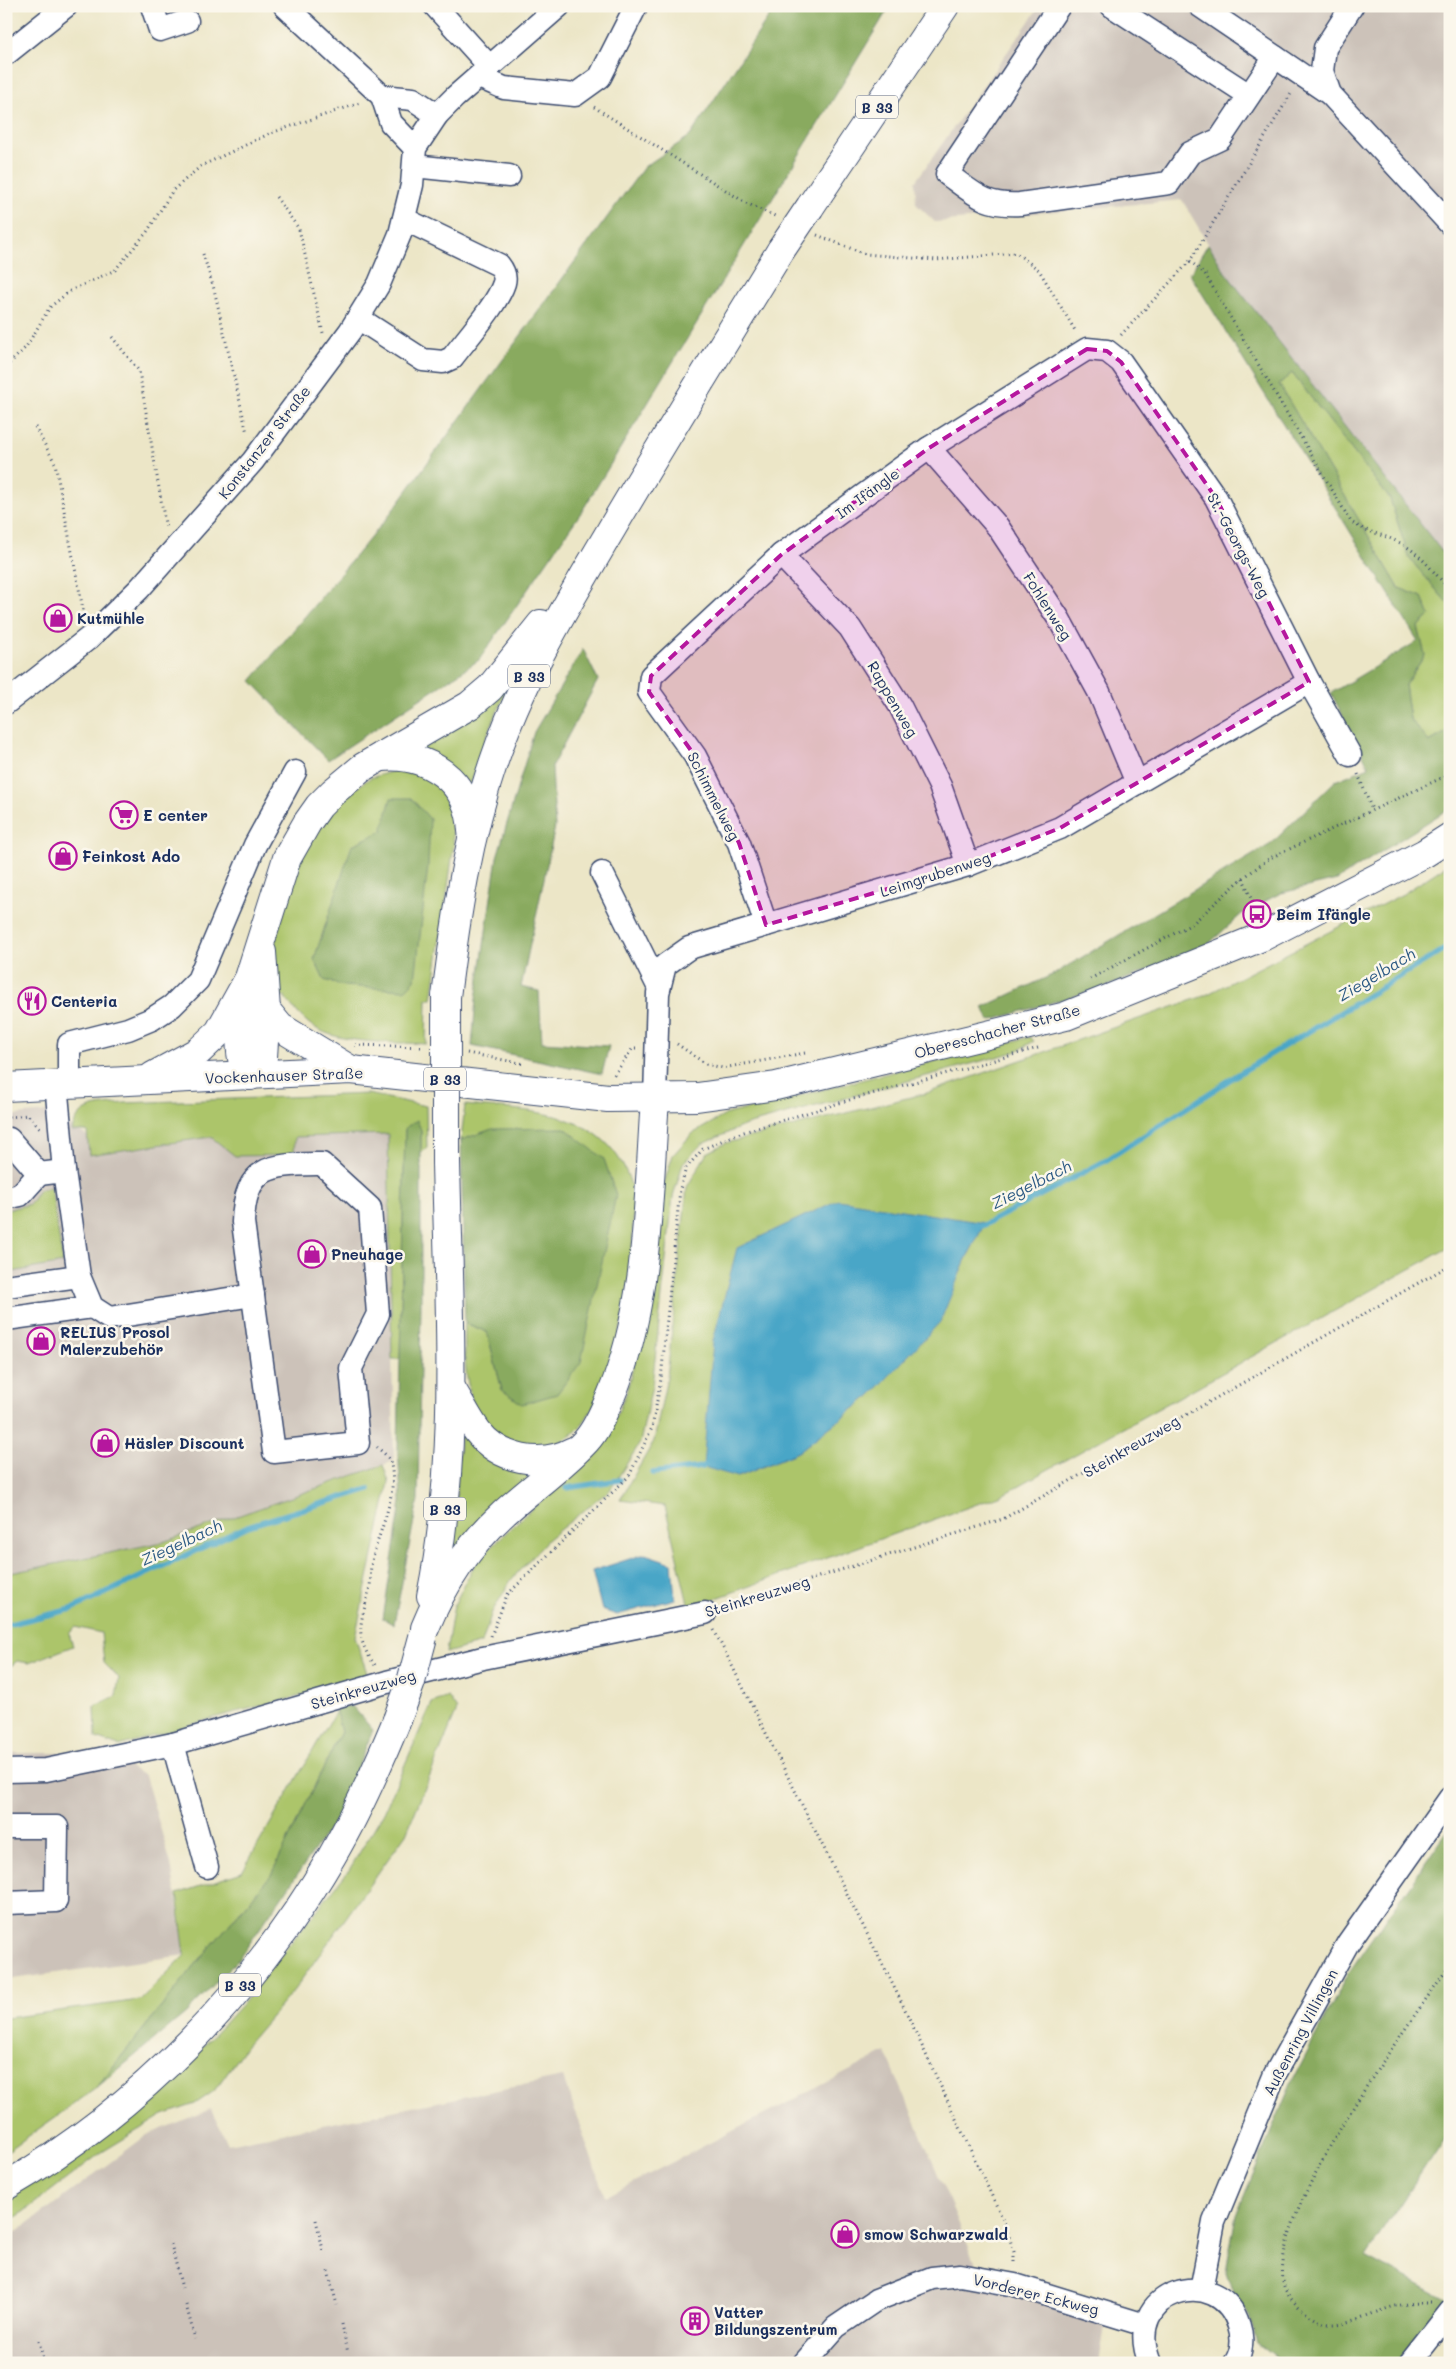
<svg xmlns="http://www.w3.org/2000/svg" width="1456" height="2369" viewBox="0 0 1456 2369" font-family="Mali,sans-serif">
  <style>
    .industrial { fill: #ccc2b9 }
    .green { fill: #acc56b; stroke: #647a64; fill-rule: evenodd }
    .forest { fill: #89aa5f; stroke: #526c5e }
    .water { fill: #48a6c7; stroke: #326a92 }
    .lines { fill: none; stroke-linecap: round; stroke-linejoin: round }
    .stream { stroke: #48a6c7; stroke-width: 5.5 }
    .minor-casing { stroke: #3a4a6e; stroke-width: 25 }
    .major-casing { stroke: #3a4a6e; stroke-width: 30 }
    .path { stroke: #3a4a6e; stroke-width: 3; stroke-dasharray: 1 4; stroke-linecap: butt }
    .minor { stroke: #fff; stroke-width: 22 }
    .major { stroke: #fff; stroke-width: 28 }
    .major-bridge-casing { stroke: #3a4a6e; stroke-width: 30; stroke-linecap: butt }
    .major-bridge { stroke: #fff; stroke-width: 28 }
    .marked { fill: #b5179e; fill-opacity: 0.2; stroke: #b5179e; stroke-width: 4; stroke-dasharray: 10 6; stroke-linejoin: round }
    .labels { text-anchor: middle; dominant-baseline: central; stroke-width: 5; stroke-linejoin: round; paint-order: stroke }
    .shield { fill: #fbf7ec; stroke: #5e6b89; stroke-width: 1 }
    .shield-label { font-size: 14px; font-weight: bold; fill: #1b2f5e }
    .street-label { font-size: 15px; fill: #1b2f5e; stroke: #fbf7ec }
    .poi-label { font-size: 15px; font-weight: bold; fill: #1b2f5e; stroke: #fbf7ec; text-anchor: start }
    .water-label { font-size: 16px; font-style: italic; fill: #2b5983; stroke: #fbf7ec }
  </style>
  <rect width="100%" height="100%" fill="#fbf7ec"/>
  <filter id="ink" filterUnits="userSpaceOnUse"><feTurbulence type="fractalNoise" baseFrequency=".02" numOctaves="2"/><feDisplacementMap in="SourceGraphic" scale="10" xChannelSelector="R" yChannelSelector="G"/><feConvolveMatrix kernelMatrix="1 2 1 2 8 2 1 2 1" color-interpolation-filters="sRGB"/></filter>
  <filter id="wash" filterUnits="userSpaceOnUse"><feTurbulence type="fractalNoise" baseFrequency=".0096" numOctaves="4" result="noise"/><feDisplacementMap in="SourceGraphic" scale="20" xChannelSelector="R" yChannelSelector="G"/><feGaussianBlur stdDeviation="1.12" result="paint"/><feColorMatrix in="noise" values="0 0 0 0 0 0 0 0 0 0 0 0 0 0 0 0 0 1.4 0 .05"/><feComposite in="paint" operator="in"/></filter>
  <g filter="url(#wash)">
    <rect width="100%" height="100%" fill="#ece6c7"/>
    <g class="industrial">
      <path d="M1040,6H1450V562L1225,272L1182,200L935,222L916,204L915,182Z"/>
      <path d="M47,1112L87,1136L90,1155L211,1137L235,1156L294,1151V1137L388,1133L394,1461L163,1542L6,1574V1116Z"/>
      <path d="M6,1753H58L126,1765L145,1776L171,1864L185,1955L6,1980Z"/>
      <path d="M886,2052L976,2264L981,2288L1044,2303L1105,2326L1099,2363H6V2240L147,2135L211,2109L228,2144L563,2077L605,2197Z"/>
    </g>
    <g class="green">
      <path d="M1292,373L1390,499L1409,558L1450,606V730L1429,742L1410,719L1405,685L1425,655L1418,627L1430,616L1422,597L1399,588L1279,384Z"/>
      <path d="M514,675L489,730L467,795L414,751Z"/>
      <path d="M397,770L420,773L438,788L449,807L454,844L432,999H427L426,1044C395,1042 346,1044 319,1030C305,1023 293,1008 284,996L275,995L271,966L276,924L296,865L333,805L370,778Z"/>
      <path d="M1450,863V1247L1002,1495L689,1608L665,1506L620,1500L654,1441L667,1377L687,1187L707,1153L726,1143L927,1093L1204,996L1403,894ZM985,1223L965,1261L871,1395L798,1452L738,1477Z"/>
      <path d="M1030,1037L1034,1041L1015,1052L746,1125L702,1144L683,1163L673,1197L652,1386L640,1443L610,1490L548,1539L511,1580L492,1612L482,1643L446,1653L454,1605L477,1560L526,1514L592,1458L617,1414L626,1394L644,1326L661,1192L673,1155L692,1134L727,1114Z"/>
      <path d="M368,1094L426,1106L427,1148L421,1153V1130L405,1129L400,1359H392L388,1134L295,1137L294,1155L235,1156L211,1137L89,1155L87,1131H72C78,1103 101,1106 124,1103Z"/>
      <path d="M465,1105C510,1110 566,1108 602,1139C617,1151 630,1174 633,1194C635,1203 633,1214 633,1224C632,1284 618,1378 580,1427C569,1440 553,1446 537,1449C523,1452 507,1446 496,1436C492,1432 486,1427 483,1423C464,1394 464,1356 465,1323L487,1332L502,1390L461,1140Z"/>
      <path d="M51,1187L63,1263L6,1273V1210L30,1204L39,1190Z"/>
      <path d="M461,1423L554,1465L452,1561Z"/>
      <path d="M383,1465L389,1482L355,1637L369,1679L220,1716L119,1746L96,1738L95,1706L116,1696L119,1678L104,1663L101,1633L75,1627L69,1634L73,1646L29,1663L17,1661L6,1670V1574L163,1542Z"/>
      <path d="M448,1697L457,1710L406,1834L294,1990L246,2046L214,2091L195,2104L163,2115L102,2152L6,2225V2197L80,2151L179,2073L242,2004L349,1870L384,1812L432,1703Z"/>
      <path d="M336,1711L341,1732L271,1875L196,1964L95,2089L6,2152V2018L140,2000L185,1955L177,1894L242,1872Z"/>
    </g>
    <g class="forest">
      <path d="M776,6H890L582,511L479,660L328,760L251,681L387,518L644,167L690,136Z"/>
      <path d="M1208,244L1225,272L1450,562V606L1409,558L1390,499L1292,373L1279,384L1399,588L1422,597L1430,616L1418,627L1425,655L1405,685L1410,719L1429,742L1450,730V808L1337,880L1281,893L1244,912L1205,947L1108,986L989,1021L983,1007L1054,974L1271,844L1335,781L1369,767L1331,693L1418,641L1190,274Z"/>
      <path d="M583,649L598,680L552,766L555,827L521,987L539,991L542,1042L609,1046L602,1074L472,1046L476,999L497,857L534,732Z"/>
      <path d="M391,798H411L430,819L428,866L415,980L405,990L344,986L324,980L314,959L352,845L382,831Z"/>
      <path d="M417,1120L421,1130V1306L418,1500L394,1624L383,1619L401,1502L398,1448L405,1128Z"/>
      <path d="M565,1128L604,1159L616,1195L581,1362L557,1394L522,1404L502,1390L487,1332L465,1323L461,1140L492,1129Z"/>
      <path d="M352,1706L373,1730L338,1816L238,1960L187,2012L95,2089L196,1964L271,1875L341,1732L335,1709Z"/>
      <path d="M1450,1827V2129L1366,2256L1447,2300L1398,2363H1283L1257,2343L1248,2312L1233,2293L1226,2272L1236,2215L1291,2084L1349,1972Z"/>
    </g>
    <g class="water">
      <path d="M838,1200L985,1223L965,1261L940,1322L871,1395L798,1452L738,1477L703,1467L713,1341L737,1248Z"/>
      <path d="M645,1554L672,1563L675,1599L617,1615L602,1610L592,1571Z"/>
    </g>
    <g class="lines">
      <g class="stream">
        <path d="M980,1227L1105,1161L1240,1073L1450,946"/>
        <path d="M653,1473L703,1467L708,1462"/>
        <path d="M567,1488L620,1480"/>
        <path d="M6,1625L72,1609L248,1526L369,1489"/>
      </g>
    </g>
  </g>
  <g filter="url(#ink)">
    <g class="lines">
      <g class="minor-casing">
        <g id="minor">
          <path d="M152,6L160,30L187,21"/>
          <path d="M285,6L382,96L391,123L415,148"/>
          <path d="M435,6L490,67"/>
          <path d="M1059,6L947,174C975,194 984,206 1020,204L1169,183L1190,153L1220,139L1275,57"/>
          <path d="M1112,6L1249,95"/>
          <path d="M1200,6L1330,94"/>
          <path d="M1352,6L1325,48L1322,71L1330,94L1450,224"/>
          <path d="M6,54L66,6"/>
          <path d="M479,77L504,88L575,95L600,77L636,6"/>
          <path d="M382,96L413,99L437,115"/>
          <path d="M414,166L509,176"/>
          <path d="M358,318L423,360L443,362L452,358C467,338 497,305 504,283C506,276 503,270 499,265L404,219"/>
          <path d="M929,448L998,527L1059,619L1099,692L1137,783"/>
          <path d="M781,555L850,628L900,706L940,786L968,865"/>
          <path d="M6,703L89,638L139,589L253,461L350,331L379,284L400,234L412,185L415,148L437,115L455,97L559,6"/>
          <path d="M602,873L659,988"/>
          <path d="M766,925L739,843L695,756L649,692L651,676L781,555L929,448L1087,349L1107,351L1121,362L1216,498L1309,682L1350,755"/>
          <path d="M69,1082V1044L128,1029L152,1019L172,1006L198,980L255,845L295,772"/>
          <path d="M56,1083L64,1171L79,1276L92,1307L109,1318L253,1295"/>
          <path d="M655,1099L658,993L665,965L689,948L968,865L1060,828L1309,682"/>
          <path d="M6,1139H9L39,1174L64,1171"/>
          <path d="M322,1164L370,1208L378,1314L351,1368L358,1443L274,1452L243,1222C245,1163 273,1165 322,1164Z"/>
          <path d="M6,1198L20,1195L39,1174"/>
          <path d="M6,1286L79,1276"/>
          <path d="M6,1319L92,1307"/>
          <path d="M173,1744L207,1867"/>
          <path d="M6,1771L46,1770L173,1744L387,1682L483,1658L705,1613"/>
          <path d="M6,1827H57L56,1901L6,1903"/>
          <path d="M1201,2290L1214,2222L1275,2074L1348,1943L1450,1798"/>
          <path d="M804,2363L836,2327L876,2300L932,2278L960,2275L1015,2285L1145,2325"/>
          <path d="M1150,2363C1120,2290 1220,2261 1239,2326C1243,2338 1242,2352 1235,2363"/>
          <path d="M1410,2363L1450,2312"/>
        </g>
      </g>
      <g class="major-casing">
        <g id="major">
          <path d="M810,207L945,6"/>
          <path d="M381,757C427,752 470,781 472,831"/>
          <path d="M246,994C242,1017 234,1058 250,1076"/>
          <path d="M446,997C456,917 468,837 494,761C521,680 565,608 608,535C664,439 723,345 781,250"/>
          <path d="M266,1010L280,1027L351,1070"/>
          <path d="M153,1076L199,1051L219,1032L249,978L287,858L307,823L319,806L333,792L363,767L470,705L490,688L541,624"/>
          <path d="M250,1076L258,1068L263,1057L266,1010L262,952"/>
          <path d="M6,1087L351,1070L608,1098L697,1097L776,1086L1066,1016L1264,936L1425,853L1450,837"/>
          <path d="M451,1388C460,1402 468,1419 478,1432C500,1460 541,1468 573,1451"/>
          <path d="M431,1596C460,1453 449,1307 446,1162"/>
          <path d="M425,1628C443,1584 468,1546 503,1514C530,1489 561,1468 586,1441C597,1429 603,1413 610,1398C649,1308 648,1196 655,1099"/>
          <path d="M6,2186C140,2108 254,1990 332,1856C357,1813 378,1766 397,1720"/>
        </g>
      </g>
      <g class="path">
        <path d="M594,107L746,203L777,217"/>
        <path d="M276,197L299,229L323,333"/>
        <path d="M817,235L865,254L936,260L1016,253L1039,270L1076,332"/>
        <path d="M203,254L214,289L247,433"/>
        <path d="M1190,261L1205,274L1351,522C1370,534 1380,533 1398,542C1419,551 1435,574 1450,590"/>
        <path d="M1121,335L1190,261L1292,92"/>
        <path d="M112,337L139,371L166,529"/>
        <path d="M6,367L26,347L50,307L70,291L115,270L147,232L173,190L201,166L271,133L360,103"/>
        <path d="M35,427L55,463L84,615"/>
        <path d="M1358,774L1372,810"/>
        <path d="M1243,878L1257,914"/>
        <path d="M6,930L7,929"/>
        <path d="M1090,979L1192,924L1243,878L1270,858L1450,774"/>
        <path d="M677,1044L706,1064L723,1068L805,1053"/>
        <path d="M355,1045L424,1047"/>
        <path d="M467,1053L525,1064"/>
        <path d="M614,1075L633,1048H636"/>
        <path d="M9,1117L28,1115L40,1128"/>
        <path d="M723,1607L1003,1519L1450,1265"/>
        <path d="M714,1630L902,2003L1005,2224L1014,2252V2265"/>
        <path d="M491,1636L507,1595L629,1476L652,1428L661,1379L680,1189L686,1168L703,1149L737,1134L846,1101L1038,1048"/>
        <path d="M375,1665C351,1633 363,1620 370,1586C371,1579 370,1573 371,1566C377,1533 400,1495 390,1461C388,1456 381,1451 377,1447"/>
        <path d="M316,2220L324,2254"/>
        <path d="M171,2244L182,2288"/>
        <path d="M328,2271L337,2305"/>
        <path d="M1431,2303C1421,2303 1411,2303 1401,2305C1379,2308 1341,2331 1321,2322C1308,2316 1288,2300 1284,2286C1266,2215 1408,2026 1450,1965"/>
        <path d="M186,2305L195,2339"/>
        <path d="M342,2324L348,2353"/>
        <path d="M39,2341L44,2363"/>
        <path d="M199,2358L200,2363"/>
      </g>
      <use href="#minor" class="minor"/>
      <use href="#major" class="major"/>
      <g class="major-bridge-casing">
        <g id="major-bridge">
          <path d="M781,250L810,207"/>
          <path d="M446,1162V997"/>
          <path d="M397,1720L411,1682L423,1637"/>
        </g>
      </g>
      <use href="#major-bridge" class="major-bridge"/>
    </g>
  </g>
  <path class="marked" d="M1087,349L1107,351L1121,362L1216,498L1309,682L1060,828L968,865L766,925L739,843L695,756L649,692L651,676L781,555L929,448Z"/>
  <defs>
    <g id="shop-ring" transform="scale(1.4375)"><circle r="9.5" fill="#fbf7ec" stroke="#b5179e" stroke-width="1.5"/><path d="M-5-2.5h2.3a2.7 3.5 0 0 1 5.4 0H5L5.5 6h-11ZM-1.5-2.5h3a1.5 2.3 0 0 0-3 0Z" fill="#b5179e"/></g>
    <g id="supermarket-ring" transform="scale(1.4375)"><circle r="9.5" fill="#fbf7ec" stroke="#b5179e" stroke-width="1.5"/><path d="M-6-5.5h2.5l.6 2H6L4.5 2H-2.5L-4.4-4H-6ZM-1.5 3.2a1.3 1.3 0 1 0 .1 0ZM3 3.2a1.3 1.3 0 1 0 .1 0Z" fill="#b5179e"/></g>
    <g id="bus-ring" transform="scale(1.4375)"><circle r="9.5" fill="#fbf7ec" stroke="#b5179e" stroke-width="1.5"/><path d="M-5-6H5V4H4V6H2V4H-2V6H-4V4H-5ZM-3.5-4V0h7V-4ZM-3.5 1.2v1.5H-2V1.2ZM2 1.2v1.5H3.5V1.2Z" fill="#b5179e"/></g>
    <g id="restaurant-ring" transform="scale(1.4375)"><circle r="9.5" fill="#fbf7ec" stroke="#b5179e" stroke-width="1.5"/><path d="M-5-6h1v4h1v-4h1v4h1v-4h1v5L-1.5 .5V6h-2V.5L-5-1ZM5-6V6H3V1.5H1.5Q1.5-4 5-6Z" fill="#b5179e"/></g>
    <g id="building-ring" transform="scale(1.4375)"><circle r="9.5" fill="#fbf7ec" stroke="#b5179e" stroke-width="1.5"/><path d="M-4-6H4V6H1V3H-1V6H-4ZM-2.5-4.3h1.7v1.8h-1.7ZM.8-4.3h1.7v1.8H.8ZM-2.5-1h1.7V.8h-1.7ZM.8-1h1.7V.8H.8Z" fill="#b5179e"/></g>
  </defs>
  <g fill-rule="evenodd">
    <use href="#shop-ring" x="58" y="618"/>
    <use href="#supermarket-ring" x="124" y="815"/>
    <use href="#shop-ring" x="63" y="856"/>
    <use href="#bus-ring" x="1257" y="914"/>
    <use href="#restaurant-ring" x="32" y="1001"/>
    <use href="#shop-ring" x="312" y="1254"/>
    <use href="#shop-ring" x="41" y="1341"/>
    <use href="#shop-ring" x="105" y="1443"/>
    <use href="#shop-ring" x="845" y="2234"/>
    <use href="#building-ring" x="695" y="2321"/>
  </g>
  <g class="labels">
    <g class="shield">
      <rect x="856" y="95.5" width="42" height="23" rx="4"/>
      <rect x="508" y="664.5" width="42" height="23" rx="4"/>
      <rect x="424" y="1067.5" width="42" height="23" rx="4"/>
      <rect x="424" y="1497.5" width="42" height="23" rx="4"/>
      <rect x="219" y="1973.5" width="42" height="23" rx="4"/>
    </g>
    <g class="shield-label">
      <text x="877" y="107">B 33</text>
      <text x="529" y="676">B 33</text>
      <text x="445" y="1079">B 33</text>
      <text x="445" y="1509">B 33</text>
      <text x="240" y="1985">B 33</text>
    </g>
    <g class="street-label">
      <text transform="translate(264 442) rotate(-52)">Konstanzer Straße</text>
      <text transform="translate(867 493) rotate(-36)">Im Ifängle</text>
      <text transform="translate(1239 545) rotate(62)">St.-Georgs-Weg</text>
      <text transform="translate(1048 606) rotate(58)">Fohlenweg</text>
      <text transform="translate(893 699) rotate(60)">Rappenweg</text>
      <text transform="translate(714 796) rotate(63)">Schimmelweg</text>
      <text transform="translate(935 874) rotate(-18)">Leimgrubenweg</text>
      <text transform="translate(997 1031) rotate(-15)">Obereschacher Straße</text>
      <text transform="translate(284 1075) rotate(-2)">Vockenhauser Straße</text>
      <text transform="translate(1131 1446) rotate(-30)">Steinkreuzweg</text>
      <text transform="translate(757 1596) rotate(-17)">Steinkreuzweg</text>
      <text transform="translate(363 1689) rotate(-16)">Steinkreuzweg</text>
      <text transform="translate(1300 2032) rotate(-62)">Außenring Villingen</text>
      <text transform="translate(1036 2294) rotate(14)">Vorderer Eckweg</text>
    </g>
    <g class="poi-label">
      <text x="77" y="618">Kutmühle</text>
      <text x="143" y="815">E center</text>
      <text x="82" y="856">Feinkost Ado</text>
      <text x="1276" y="914">Beim Ifängle</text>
      <text x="51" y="1001">Centeria</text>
      <text x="331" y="1254">Pneuhage</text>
      <text x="60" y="1332">RELIUS Prosol<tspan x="60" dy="17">Malerzubehör</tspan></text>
      <text x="124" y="1443">Häsler Discount</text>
      <text x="864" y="2234">smow Schwarzwald</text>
      <text x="714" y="2312">Vatter<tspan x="714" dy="17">Bildungszentrum</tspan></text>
    </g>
    <g class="water-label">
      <text transform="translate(1376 974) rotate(-31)">Ziegelbach</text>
      <text transform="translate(1031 1184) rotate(-27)">Ziegelbach</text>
      <text transform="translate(181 1542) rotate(-25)">Ziegelbach</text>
    </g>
  </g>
  <rect width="1456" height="2369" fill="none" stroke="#fbf7ec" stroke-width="25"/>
</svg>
